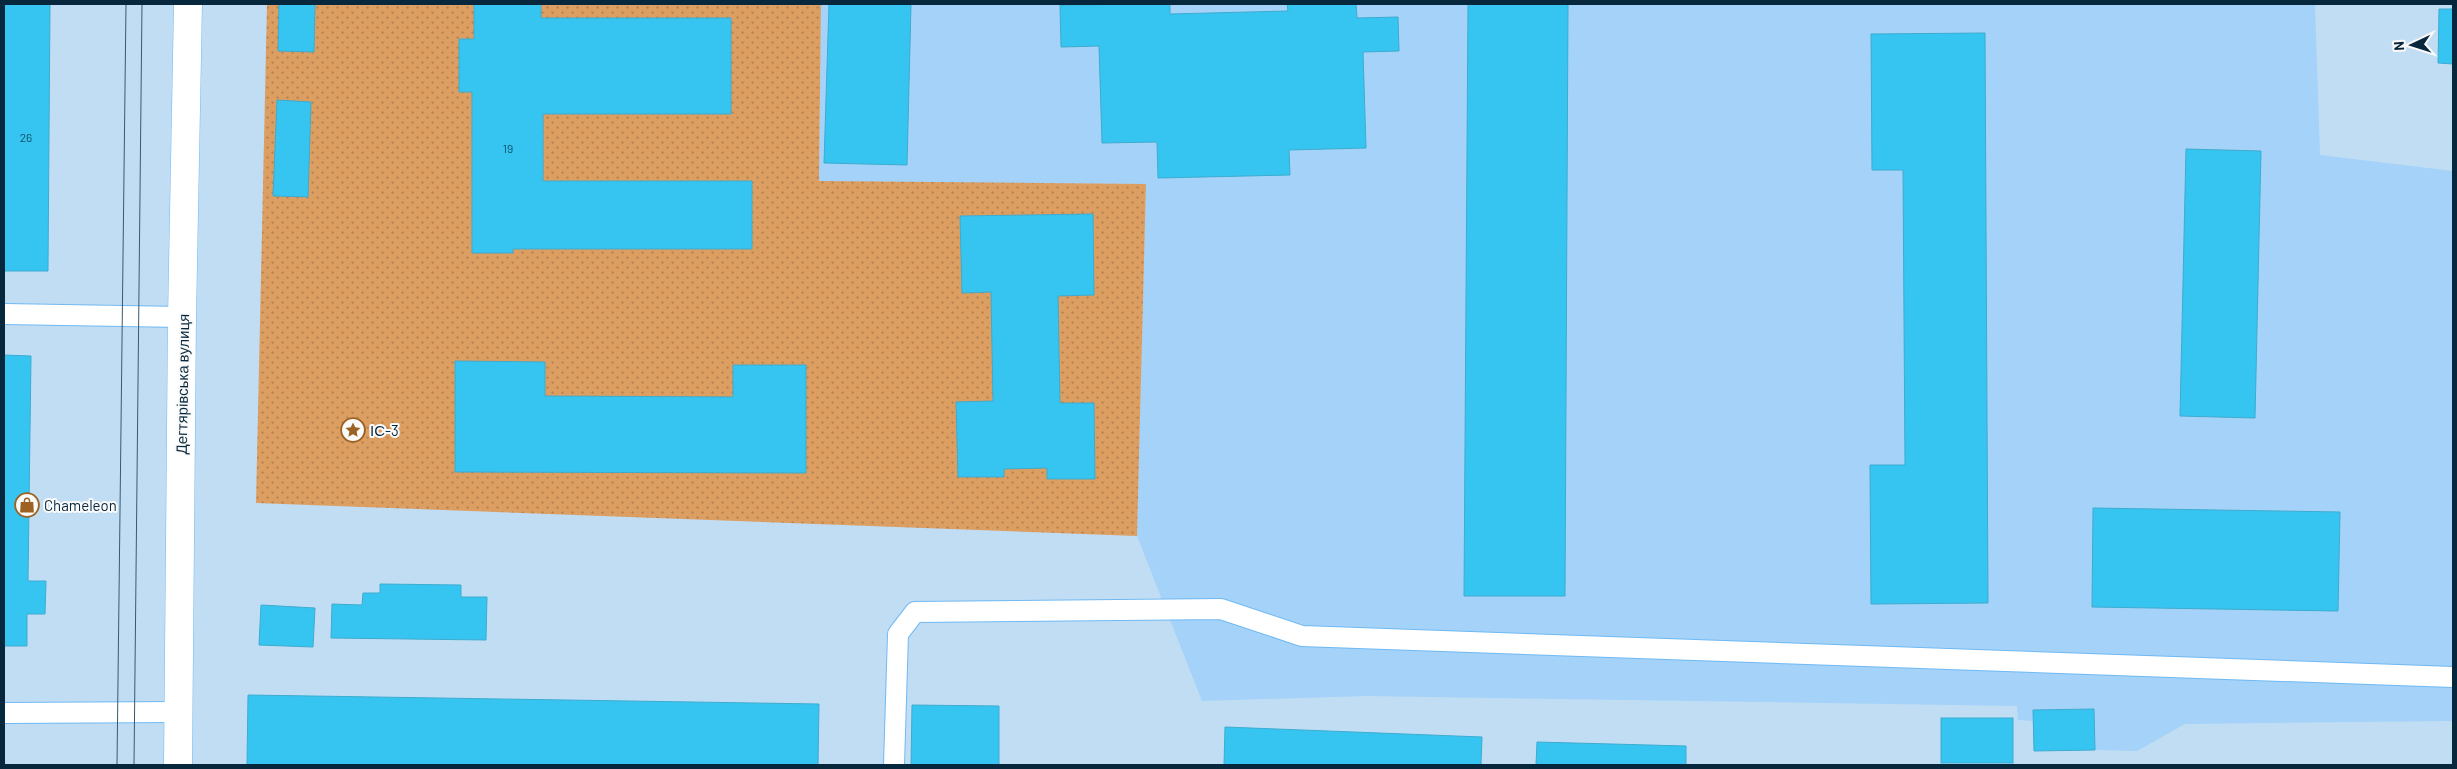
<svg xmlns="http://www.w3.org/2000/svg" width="2457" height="769" viewBox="0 0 2457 769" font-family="Barlow,sans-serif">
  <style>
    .built { fill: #a4d2f8 }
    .grass { fill: url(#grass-dots) }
    .building { fill: #36c5f1; stroke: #3eabcf }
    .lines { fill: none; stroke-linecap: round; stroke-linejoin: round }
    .lane-casing { stroke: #70b9f2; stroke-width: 22 }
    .secondary-casing { stroke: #70b9f2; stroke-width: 29 }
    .lane { stroke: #fff; stroke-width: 20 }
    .secondary { stroke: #fff; stroke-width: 28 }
    .tram { stroke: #3a596f; stroke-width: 1 }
    .labels { text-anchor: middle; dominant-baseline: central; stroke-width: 4; stroke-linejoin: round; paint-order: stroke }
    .number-label { font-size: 12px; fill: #134e6a }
    .street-label { font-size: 15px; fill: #07273d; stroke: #fafafa }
    .poi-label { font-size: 15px; fill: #07273d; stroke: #fafafa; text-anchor: start }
  </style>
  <defs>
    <pattern id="grass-dots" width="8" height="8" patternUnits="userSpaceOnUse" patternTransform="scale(1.25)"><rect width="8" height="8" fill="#dd9e61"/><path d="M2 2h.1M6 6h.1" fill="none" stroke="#b18151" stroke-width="1.8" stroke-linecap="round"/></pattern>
  </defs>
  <rect width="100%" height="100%" fill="#c1ddf4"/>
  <path class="built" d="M821,4H2315L2320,155L2453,171V721L2185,724L2137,751L2095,750L2094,709L2033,710V721L2018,720L2017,706L1365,696L1202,701L1137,536L1146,184L819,182Z"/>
  <path class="grass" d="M267,4H821L819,181L1146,184L1137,536L256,503Z"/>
  <g class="building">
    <path d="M4,4H50L48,271H4Z"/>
    <path d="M279,4H315L314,52L278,51Z"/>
    <path d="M474,4H541V18H731V114H543V181H752V249H513V253H472V92H459V39H474Z"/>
    <path d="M829,4H911L907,165L824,163Z"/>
    <path d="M1170,4V14L1288,11L1287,4H1356L1357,18L1398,17L1399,51L1363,52L1366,148L1289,150L1290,175L1158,178L1157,142L1102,143L1099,46L1061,47L1060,5Z"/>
    <path d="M1468,4H1568L1565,596H1464Z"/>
    <path d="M2439,9H2453V64L2438,63Z"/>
    <path d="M1985,33L1988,603L1871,604L1870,465H1905L1903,170H1872L1871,34Z"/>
    <path d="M277,100L311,102L308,197L273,196Z"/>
    <path d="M2186,149L2261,151L2255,418L2180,416Z"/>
    <path d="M1093,214L1094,295L1058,296L1060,403H1094L1095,479H1047V468L1004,469V477H958L956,402L993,401L991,292L962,293L960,216Z"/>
    <path d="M4,355L31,356L28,581H46L45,614H27V646H4Z"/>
    <path d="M455,361L545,362V396L733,397V365H806V473L455,472Z"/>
    <path d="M2093,508L2340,512L2338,611L2092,607Z"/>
    <path d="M380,584L461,585V597H487L486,640L331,638L332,604L362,605L363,593H380Z"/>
    <path d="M261,605L315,608L313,647L259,645Z"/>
    <path d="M248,695L819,704L818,765H247Z"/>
    <path d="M912,705L999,706V765H911Z"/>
    <path d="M2094,709L2095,750L2034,751L2033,710Z"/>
    <rect x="1941" y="718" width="72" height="45"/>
    <path d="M1225,727L1482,737L1481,765H1224Z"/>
    <path d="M1537,742L1686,746V765H1536Z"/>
  </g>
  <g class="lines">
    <g class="lane-casing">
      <g id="lane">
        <path d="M4,314L182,317"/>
        <path d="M4,713L179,712"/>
        <path d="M894,765L898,634L915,612L1221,609L1302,636L2453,677"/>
      </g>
    </g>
    <g class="secondary-casing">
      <path id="secondary" d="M178,765L182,317L188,4"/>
    </g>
    <use href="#lane" class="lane"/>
    <use href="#secondary" class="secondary"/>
    <g class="tram">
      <path d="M117,765L126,4"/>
      <path d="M134,765L142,4"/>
    </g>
  </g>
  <defs>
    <g id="sight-ring" transform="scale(1.25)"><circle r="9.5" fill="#fafafa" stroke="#9d6223" stroke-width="1.5"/><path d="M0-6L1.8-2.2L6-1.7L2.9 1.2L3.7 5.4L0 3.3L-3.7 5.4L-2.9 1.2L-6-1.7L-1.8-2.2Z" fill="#9d6223"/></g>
    <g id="shop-ring" transform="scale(1.25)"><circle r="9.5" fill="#fafafa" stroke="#9d6223" stroke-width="1.5"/><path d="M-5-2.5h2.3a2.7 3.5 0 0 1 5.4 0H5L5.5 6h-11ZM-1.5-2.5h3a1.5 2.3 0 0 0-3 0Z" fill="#9d6223"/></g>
  </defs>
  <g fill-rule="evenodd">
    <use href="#sight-ring" x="353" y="430"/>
    <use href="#shop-ring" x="27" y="505"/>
  </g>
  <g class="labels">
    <g class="number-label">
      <text x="26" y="137">26</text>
      <text x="508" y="148">19</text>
    </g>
    <g class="street-label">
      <text transform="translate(182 384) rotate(-89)">Дегтярівська вулиця</text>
    </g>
    <g class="poi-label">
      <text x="370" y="430">ІС-3</text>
      <text x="44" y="505">Chameleon</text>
    </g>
  </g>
  <rect width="2457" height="769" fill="none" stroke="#07273d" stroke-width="10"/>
  <g transform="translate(2412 45) rotate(266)" stroke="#fafafa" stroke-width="4" paint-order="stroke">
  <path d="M0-4L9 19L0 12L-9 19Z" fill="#07273d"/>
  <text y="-8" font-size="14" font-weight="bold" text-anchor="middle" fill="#07273d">N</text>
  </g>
</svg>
